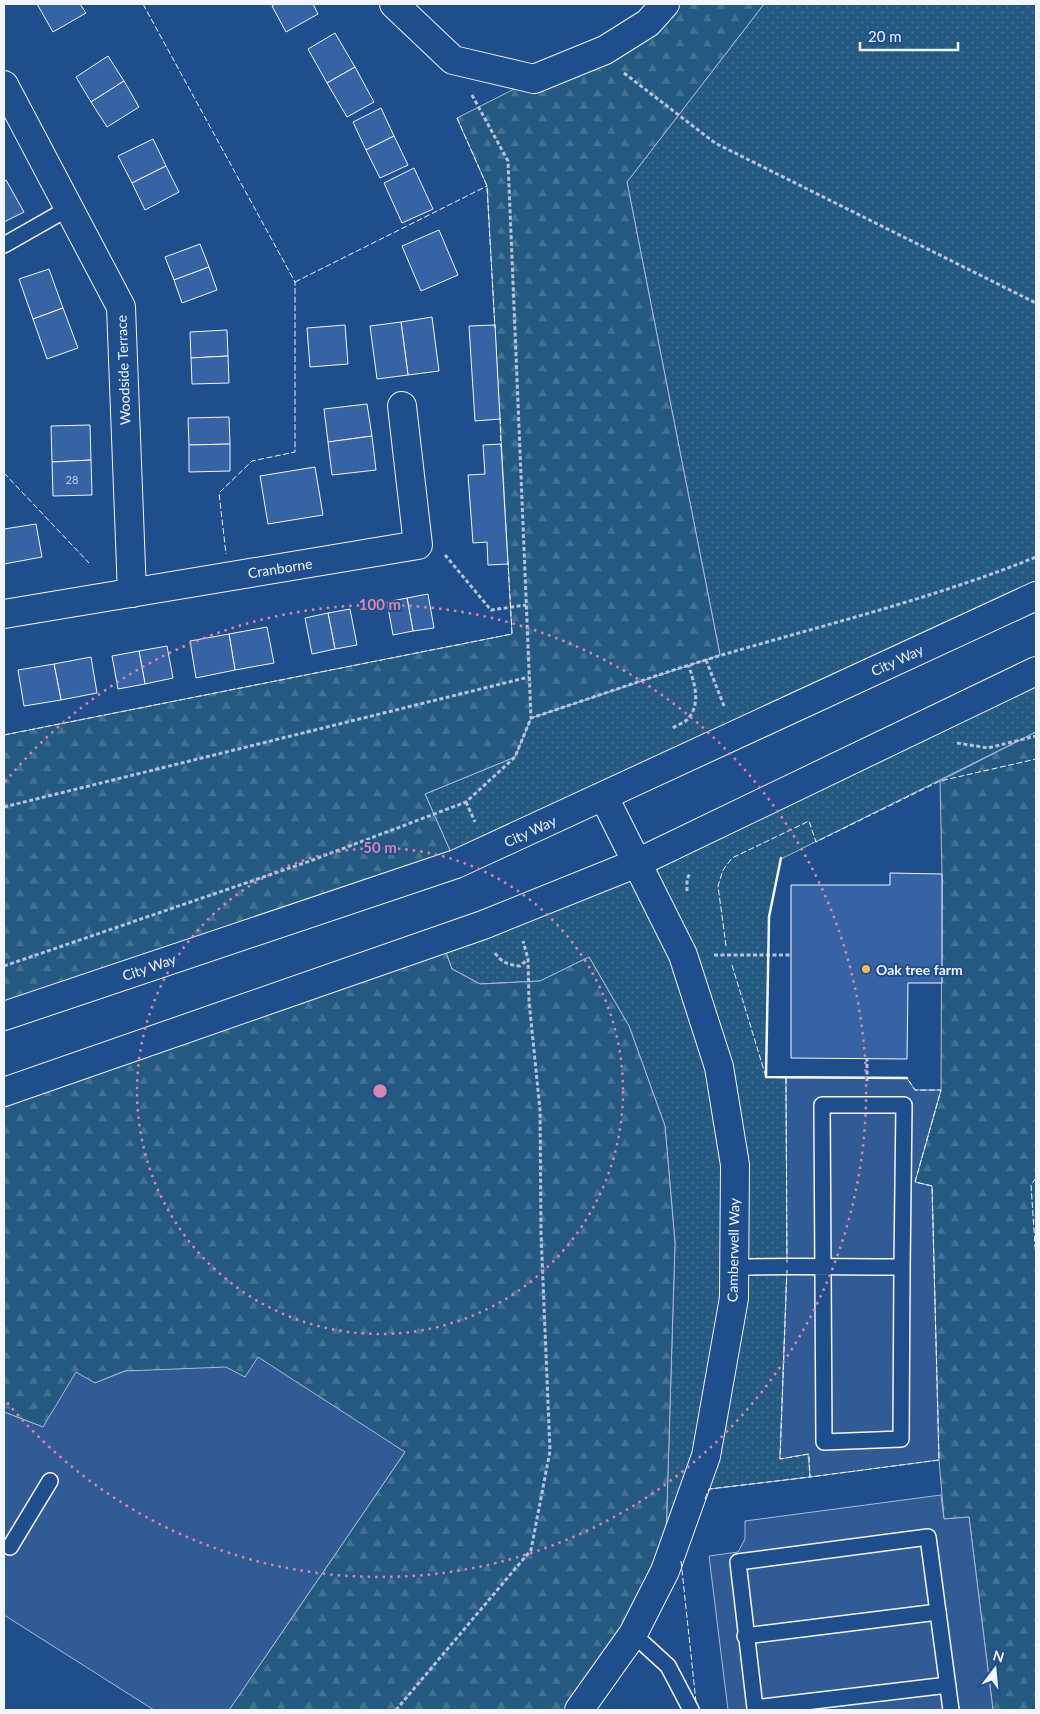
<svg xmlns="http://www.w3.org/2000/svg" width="1040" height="1714" viewBox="0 0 1040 1714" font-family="Lato,sans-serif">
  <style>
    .grass { fill: url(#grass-dots); stroke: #a8bbd7 }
    .forest { fill: url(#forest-firs); stroke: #a8bbd7 }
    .parking { fill: #305b95; stroke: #a8bbd7 }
    .building { fill: #3563a3; stroke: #f2f6ff }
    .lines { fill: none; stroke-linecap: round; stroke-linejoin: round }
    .lane-casing { stroke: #f2f6ff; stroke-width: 18 }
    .street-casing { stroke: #f2f6ff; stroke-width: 30 }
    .secondary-casing { stroke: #f2f6ff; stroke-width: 30 }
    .path { stroke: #b3c4dc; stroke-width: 3; stroke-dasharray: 4 2.5; stroke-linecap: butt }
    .lane { stroke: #1f4e8c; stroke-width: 15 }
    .street { stroke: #1f4e8c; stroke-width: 28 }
    .secondary { stroke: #1f4e8c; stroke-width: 28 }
    .fence { stroke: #f2f6ff; stroke-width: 1; stroke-dasharray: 6 2.5; stroke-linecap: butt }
    .wall { stroke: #f2f6ff; stroke-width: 2.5 }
    .ring { fill: none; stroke: #da87ad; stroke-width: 2.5; stroke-dasharray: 2.5 5 }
    .poi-dot { fill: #ffb74d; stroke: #1f4e8c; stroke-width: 2 }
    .labels { text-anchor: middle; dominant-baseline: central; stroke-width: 4; stroke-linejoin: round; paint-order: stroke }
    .number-label { font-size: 11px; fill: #c3d1e8 }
    .street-label { font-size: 14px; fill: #f2f6ff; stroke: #1f4e8c }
    .poi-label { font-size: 14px; font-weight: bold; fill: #f2f6ff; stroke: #1f4e8c; text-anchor: start }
    .centre { fill: #da87ad; stroke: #1f4e8c; stroke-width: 2.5 }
    .ring-label { font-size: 15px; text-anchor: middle; font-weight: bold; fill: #da87ad; stroke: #1f4e8c; stroke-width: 4; stroke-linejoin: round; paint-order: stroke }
  </style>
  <defs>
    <pattern id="grass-dots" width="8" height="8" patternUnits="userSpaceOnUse" patternTransform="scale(1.25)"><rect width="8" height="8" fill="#245a82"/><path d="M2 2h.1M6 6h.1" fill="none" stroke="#447295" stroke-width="1.8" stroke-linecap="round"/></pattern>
    <pattern id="forest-firs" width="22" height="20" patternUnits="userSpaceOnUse" patternTransform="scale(1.25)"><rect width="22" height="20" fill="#245a82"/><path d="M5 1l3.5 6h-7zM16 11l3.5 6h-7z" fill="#447295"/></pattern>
  </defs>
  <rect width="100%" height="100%" fill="#1f4e8c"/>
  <g class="grass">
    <path d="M764,4H1036V596L456,864L425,794L515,757L531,718L720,655L627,182Z"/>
    <path d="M1036,671V732L781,859L769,917L766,1077L786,1078L787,1266L780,1458L809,1454L810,1477L694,1491L665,1571L675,1243L665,1126L629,1026L589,957L540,981L480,984L452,969L441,939Z"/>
  </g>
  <g class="forest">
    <path d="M665,4H764L627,182L720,655L531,718L515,757L425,794L456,864L4,1016V735L512,634L487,186L457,118L534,79Z"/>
    <path d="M1036,732V1710H993L969,1517L944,1519L939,1460L932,1186L915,1182L941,1090L942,874L940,781Z"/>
    <path d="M441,939L452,969L480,984L540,981L589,957L629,1026L665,1126L675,1243L665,1571L579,1710H229L405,1452L246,1377L125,1371L95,1383L43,1427L4,1412V1092Z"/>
  </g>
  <g class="parking">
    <path d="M786,1078H907L915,1090H941L915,1182L932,1186L939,1460L810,1477L808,1454L780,1459L787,1266Z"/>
    <path d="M258,1357L405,1452L229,1710H154L4,1615V1412L43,1427L76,1372L95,1383L125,1371L226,1367L245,1377Z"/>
    <path d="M941,1495L944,1519L969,1517L993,1710H728L709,1556L738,1552L745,1539V1521Z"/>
  </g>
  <g class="building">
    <path d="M37,4H80L86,13L53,32Z"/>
    <path d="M275,4H313L318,14L286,32L272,6Z"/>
    <path d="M335,33L355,67L327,83L308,49Z"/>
    <path d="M108,56L124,81L91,102L76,77Z"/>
    <path d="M355,67L374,102L347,117L327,83Z"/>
    <path d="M124,81L139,107L107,127L91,102Z"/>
    <path d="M381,108L394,136L366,150L353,122Z"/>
    <path d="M394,136L408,165L380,178L366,150Z"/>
    <path d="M153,139L166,166L132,183L118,156Z"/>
    <path d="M166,166L179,192L145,210L132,183Z"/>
    <path d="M414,168L433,209L402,223L384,183Z"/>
    <path d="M6,180L24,212L4,222V181Z"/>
    <path d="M439,230L458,275L421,291L402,246Z"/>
    <path d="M200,244L209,267L174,280L165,257Z"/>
    <path d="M209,267L217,290L182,303L174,280Z"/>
    <path d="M49,269L63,308L33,319L19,279Z"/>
    <path d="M63,308L78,348L47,359L33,319Z"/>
    <path d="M432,317L439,371L408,375L401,322Z"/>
    <path d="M401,322L408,375L377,379L370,326Z"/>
    <path d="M345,325L348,364L310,367L307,328Z"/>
    <path d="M495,325L500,419L475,421L469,326Z"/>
    <path d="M227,330L228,356L191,358L190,332Z"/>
    <path d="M228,356L229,383L192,384L191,358Z"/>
    <path d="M367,404L372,436L328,442L324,409Z"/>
    <path d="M229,417L230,444L189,445L188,418Z"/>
    <path d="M90,425L91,460L52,462L51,426Z"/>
    <path d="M372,436L376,470L332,475L328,442Z"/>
    <path d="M230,444V471L189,472V445Z"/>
    <path d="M501,444L508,564L488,565L487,542L473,543L468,475L485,474L483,445Z"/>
    <path d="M91,460L92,495L53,496L52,462Z"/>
    <path d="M315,467L323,515L268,524L260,476Z"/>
    <path d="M36,524L42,557L4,564V529Z"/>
    <path d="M428,594L434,628L413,631L407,598Z"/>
    <path d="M407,598L413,631L393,635L387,602Z"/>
    <path d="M350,609L357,645L335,649L328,613Z"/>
    <path d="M328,613L335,649L312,654L305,618Z"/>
    <path d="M267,627L274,663L235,670L229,634Z"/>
    <path d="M229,634L235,670L196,678L190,641Z"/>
    <path d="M167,646L173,678L145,684L139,651Z"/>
    <path d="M139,651L145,684L118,689L112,656Z"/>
    <path d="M91,657L97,693L61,700L54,664Z"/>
    <path d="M54,664L61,700L24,706L18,670Z"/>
    <path d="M890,873L942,874V983H908L907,1059L791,1058V885H890Z"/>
  </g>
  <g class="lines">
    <g class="lane-casing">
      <g id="lane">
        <path d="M4,245L69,208"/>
        <path d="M734,1267C790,1266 846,1267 902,1267L904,1105H822L824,1442L901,1439L902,1267"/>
        <path d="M10,1547L50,1481"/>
        <path d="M633,1634L668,1666L691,1710"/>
        <path d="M745,1636L938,1612"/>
        <path d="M948,1685L755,1708L738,1562L928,1537L951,1710"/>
      </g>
    </g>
    <g class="street-casing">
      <g id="street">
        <path d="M394,4L453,60L534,79L605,50L648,23L665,4"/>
        <path d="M4,85L121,307L132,593"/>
        <path d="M4,614L418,545L402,406"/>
        <path d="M579,1710L633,1634L665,1571L706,1456L734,1298L735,1165L719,1067L683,955L637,863"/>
      </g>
    </g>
    <g class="secondary-casing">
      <g id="secondary">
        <path d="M604,797L637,863"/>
        <path d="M4,1016L456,864L1036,596"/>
        <path d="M4,1092L483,925L637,863L1036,671"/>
      </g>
    </g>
    <g class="path">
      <path d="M624,73L715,143L1036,303"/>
      <path d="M472,95L508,161L531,718"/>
      <path d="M445,555L491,610L526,605"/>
      <path d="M706,660L724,706"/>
      <path d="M673,728C677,725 683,723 687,720C702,704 694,683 689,666"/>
      <path d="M957,743L988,748L1036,736"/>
      <path d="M466,802L475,822"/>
      <path d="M4,807L529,677"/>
      <path d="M687,891V879L690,873"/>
      <path d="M495,953C502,963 509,965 520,966L527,960"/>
      <path d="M714,955H791"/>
      <path d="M4,966L310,861L466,802L515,757L531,718C595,697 658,674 722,655C827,624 935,598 1036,557"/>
      <path d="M867,1081V1059"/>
      <path d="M396,1710L531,1550L550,1451L541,1233L540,1110L529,1001L528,959L523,941"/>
    </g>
    <use href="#lane" class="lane"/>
    <use href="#street" class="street"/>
    <use href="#secondary" class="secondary"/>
    <g class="fence">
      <path d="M143,4L295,282V452L252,461L219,493L226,554"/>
      <path d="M457,118L487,186L495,328"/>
      <path d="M295,282L487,186"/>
      <path d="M500,418L501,447"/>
      <path d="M4,473L89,563"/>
      <path d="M4,735L512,634L508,562"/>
      <path d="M726,946L718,886L723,870L732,858L809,821L816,842L940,781L1036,759"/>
      <path d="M732,965L766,1077"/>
      <path d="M786,1078L787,1263"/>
      <path d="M1036,1178L1031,1185L1036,1260"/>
      <path d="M787,1270L780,1459L809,1454L810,1477L939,1460L932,1186L915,1182L941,1090H915L907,1078"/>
      <path d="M705,1499L709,1489L810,1477"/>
      <path d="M681,1561L696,1702"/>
    </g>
    <path class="wall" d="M781,858L769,917L766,1077L907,1078"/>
  </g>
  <g class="ring">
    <circle cx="380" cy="1091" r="243"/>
    <path d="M5 782A486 486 0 1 1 5 1400"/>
  </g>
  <circle class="poi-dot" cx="866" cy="969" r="5"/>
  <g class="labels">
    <g class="number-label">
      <text x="72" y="479">28</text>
    </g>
    <g class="street-label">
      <text transform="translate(123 370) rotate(-92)">Woodside Terrace</text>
      <text transform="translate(280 568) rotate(-9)">Cranborne</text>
      <text transform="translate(897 660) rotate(-25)">City Way</text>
      <text transform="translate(530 831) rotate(-25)">City Way</text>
      <text transform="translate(149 967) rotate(-19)">City Way</text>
      <text transform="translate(733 1250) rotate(-89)">Camberwell Way</text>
    </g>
    <g class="poi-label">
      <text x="876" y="969">Oak tree farm</text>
    </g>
  </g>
  <circle cx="380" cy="1091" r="8" class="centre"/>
  <g class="ring-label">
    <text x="380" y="610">100 m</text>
    <text x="380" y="853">50 m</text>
  </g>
  <rect width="1040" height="1714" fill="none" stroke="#f2f6ff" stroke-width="10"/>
  <g transform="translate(995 1669) rotate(16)" stroke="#1f4e8c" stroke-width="4" paint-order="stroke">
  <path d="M0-4L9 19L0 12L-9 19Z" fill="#f2f6ff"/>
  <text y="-8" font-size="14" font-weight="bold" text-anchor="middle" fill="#f2f6ff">N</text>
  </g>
  <path d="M860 42v8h98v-8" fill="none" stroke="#f2f6ff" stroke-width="2.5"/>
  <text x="868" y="42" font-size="15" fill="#f2f6ff" stroke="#1f4e8c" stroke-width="4" paint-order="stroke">20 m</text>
</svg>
